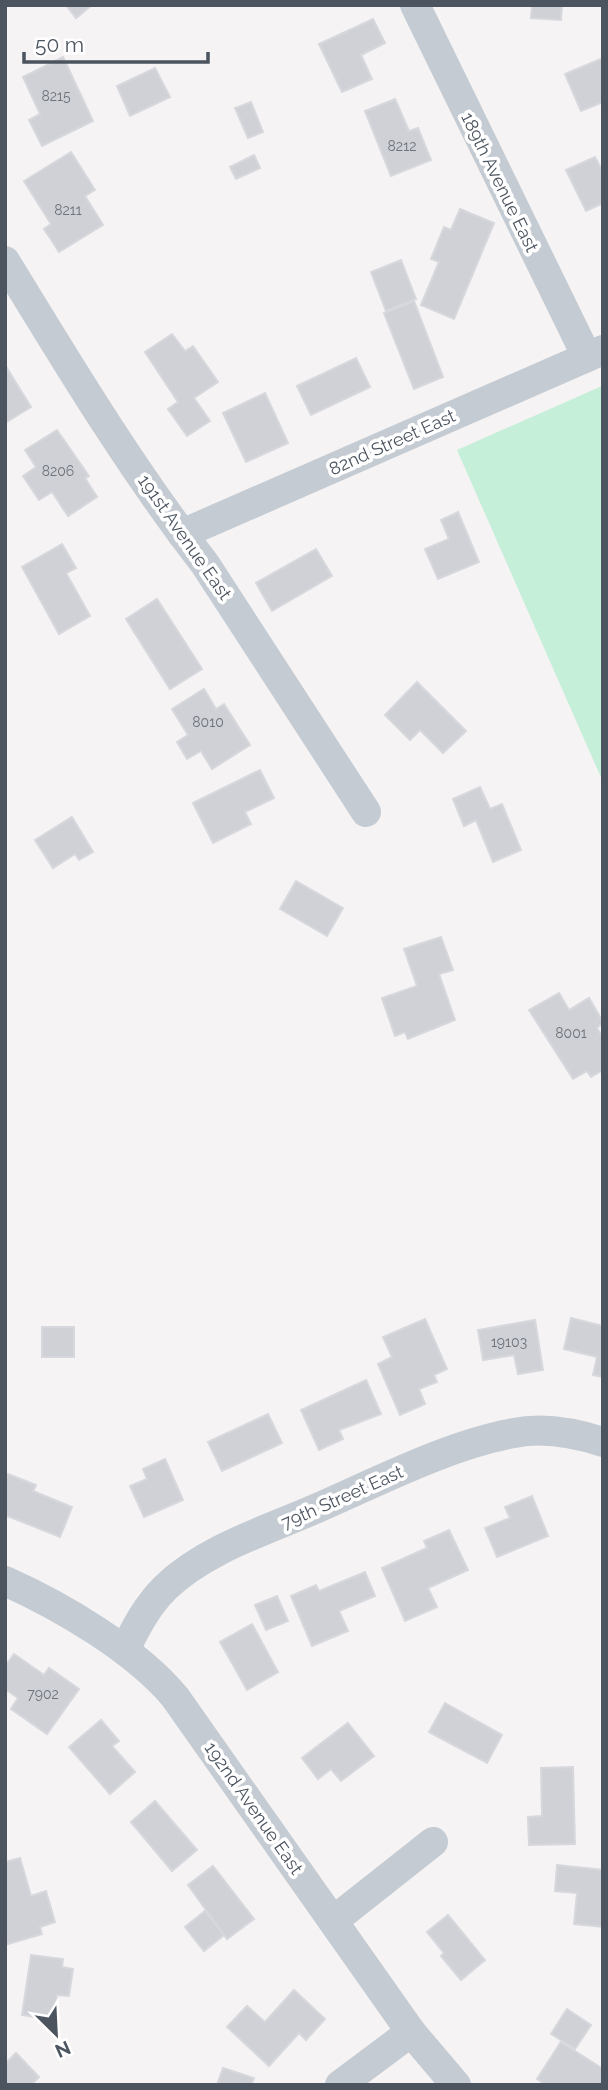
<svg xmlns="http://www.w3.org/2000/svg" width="608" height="2090" viewBox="0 0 608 2090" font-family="Raleway,sans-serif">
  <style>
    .green { fill: #c5efd9 }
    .building { fill: #d0d1d6; stroke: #d7d8dd; stroke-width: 2 }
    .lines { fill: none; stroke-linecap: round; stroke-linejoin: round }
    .minor { stroke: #c4cbd3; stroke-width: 30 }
    .labels { text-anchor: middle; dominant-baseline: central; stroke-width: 7; stroke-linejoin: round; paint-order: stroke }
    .number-label { font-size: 14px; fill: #6c737d }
    .street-label { font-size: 18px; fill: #4b545f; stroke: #fff }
  </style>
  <rect width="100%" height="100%" fill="#f5f3f3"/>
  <path class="green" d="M602,386L603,387V782L457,450Z"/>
  <g class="building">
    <path d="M66,5H92L76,18Z"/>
    <path d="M532,5H562L561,20L531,18Z"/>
    <path d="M373,19L385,43L361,55L372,79L342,92L319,44Z"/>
    <path d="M63,57L93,121L42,146L29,120L40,114L23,77Z"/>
    <path d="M603,58V102L581,111L565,74Z"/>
    <path d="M155,68L170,97L130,116L117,86Z"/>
    <path d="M395,99L409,131L418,128L431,160L391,176L365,111Z"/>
    <path d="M251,102L263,132L248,138L235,108Z"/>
    <path d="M71,152L95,190L85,196L103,225L59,252L44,229L51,224L24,181Z"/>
    <path d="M254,155L260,168L236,179L230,167Z"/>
    <path d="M595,157L603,172V203L586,211L566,170Z"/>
    <path d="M460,209L494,223L454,319L421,305L439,262L431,259L444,227L451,230Z"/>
    <path d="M401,260L416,299L386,311L371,272Z"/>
    <path d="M414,301L443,377L414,389L384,313Z"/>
    <path d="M172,334L185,351L193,346L218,382L194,398L210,421L187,436L168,409L178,402L145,352Z"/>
    <path d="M356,358L370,387L311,415L297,386Z"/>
    <path d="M5,365L31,407L5,423Z"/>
    <path d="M265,393L288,443L246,462L223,413Z"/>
    <path d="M57,430L89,476L85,478L97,497L68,516L52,492L39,500L23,476L36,467L25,450Z"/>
    <path d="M458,512L479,562L438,579L425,549L449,539L441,520Z"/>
    <path d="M62,544L76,568L66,573L90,616L59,634L22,567Z"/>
    <path d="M316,549L332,576L272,611L256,583Z"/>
    <path d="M157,599L202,669L170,689L126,619Z"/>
    <path d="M417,682L466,731L443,753L420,730L410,740L385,715Z"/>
    <path d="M204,689L216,709L224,704L250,745L212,769L201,751L187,759L177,742L188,735L172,709Z"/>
    <path d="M260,770L274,798L245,812L251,824L213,843L193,803Z"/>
    <path d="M480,787L490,809L502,804L521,850L493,862L476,820L464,826L453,799Z"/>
    <path d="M72,817L93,852L79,860L75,854L53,868L35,840Z"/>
    <path d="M296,881L343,908L327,936L280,909Z"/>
    <path d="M441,937L453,970L439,974L455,1020L408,1039L405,1032L395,1036L382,998L417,986L404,949Z"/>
    <path d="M559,993L569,1010L589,998L603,1022L597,1028L603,1038V1070L591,1077L587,1071L573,1079L529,1010Z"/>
    <path d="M571,1318L603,1326V1377L593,1375L597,1357L564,1349Z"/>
    <path d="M425,1319L447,1369L434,1375L437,1382L419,1389L425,1404L400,1415L378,1364L392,1357L383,1337Z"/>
    <path d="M535,1320L543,1370L518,1374L514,1355L483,1360L478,1330Z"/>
    <rect x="42" y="1327" width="32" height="30"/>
    <path d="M366,1380L381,1414L339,1430L343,1439L319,1450L301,1410Z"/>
    <path d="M268,1414L282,1443L222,1471L208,1442Z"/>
    <path d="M165,1459L183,1500L144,1517L130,1486L147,1479L143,1469Z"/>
    <path d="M8,1474L36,1485L33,1491L72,1507L60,1537L5,1515V1481Z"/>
    <path d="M532,1496L548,1536L497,1557L485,1528L510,1518L505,1507Z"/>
    <path d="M449,1530L468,1570L428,1588L437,1607L405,1621L382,1568L427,1548L424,1541Z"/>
    <path d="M365,1572L375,1596L339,1611L348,1631L312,1646L291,1596L316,1585L319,1591Z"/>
    <path d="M277,1596L288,1621L266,1630L255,1605Z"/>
    <path d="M252,1624L278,1672L247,1690L220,1642Z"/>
    <path d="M14,1654L44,1675L49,1668L79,1689L47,1734L11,1709L18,1698L5,1689V1666Z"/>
    <path d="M445,1703L502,1735L487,1763L429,1732Z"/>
    <path d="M101,1720L119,1741L112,1746L135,1772L110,1794L69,1747Z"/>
    <path d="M348,1723L374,1756L341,1781L331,1769L318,1779L302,1758Z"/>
    <path d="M573,1767L575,1844L529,1845L528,1817L542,1816L541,1768Z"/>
    <path d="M155,1801L197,1850L172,1871L131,1822Z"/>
    <path d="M20,1858L31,1896L46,1891L55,1922L40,1927L42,1934L5,1945V1862Z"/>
    <path d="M557,1865L603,1870V1927L574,1924L577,1893L555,1891Z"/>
    <path d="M213,1866L254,1919L227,1939L188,1885Z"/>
    <path d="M205,1911L224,1935L204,1951L185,1927Z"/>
    <path d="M448,1915L485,1960L461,1980L441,1956L444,1953L427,1932Z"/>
    <path d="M31,1955L63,1959L62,1967L73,1969L69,1996L57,1995L54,2020L22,2015Z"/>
    <path d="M294,1990L325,2019L306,2040L299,2033L269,2066L227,2027L247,2006L265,2022Z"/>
    <path d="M567,2009L591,2025L575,2049L551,2034Z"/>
    <path d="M561,2042L603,2069V2085H546L537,2079Z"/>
    <path d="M16,2053L39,2077L31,2085H5V2064Z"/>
    <path d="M223,2068L254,2078L251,2085H217Z"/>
  </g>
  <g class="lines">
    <g class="minor">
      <path d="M415,5L587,357"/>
      <path d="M5,261C68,364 131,469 205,564L366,812"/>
      <path d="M182,534L603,350"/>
      <path d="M5,1581C61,1606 136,1650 175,1697L411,2032L456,2085"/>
      <path d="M125,1650C136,1627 147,1606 165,1588C205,1549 265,1531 315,1509C377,1482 448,1445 514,1433C543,1427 575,1433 603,1442"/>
      <path d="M333,1921L433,1842"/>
      <path d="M340,2085L411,2032"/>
    </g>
  </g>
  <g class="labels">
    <g class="number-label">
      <text x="56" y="96">8215</text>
      <text x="402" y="146">8212</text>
      <text x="68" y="210">8211</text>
      <text x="58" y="471">8206</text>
      <text x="208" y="722">8010</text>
      <text x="571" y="1033">8001</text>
      <text x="509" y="1342">19103</text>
      <text x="43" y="1694">7902</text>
    </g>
    <g class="street-label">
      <text transform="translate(500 182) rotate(64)">189th Avenue East</text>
      <text transform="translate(392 442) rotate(-24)">82nd Street East</text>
      <text transform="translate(185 537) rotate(55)">191st Avenue East</text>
      <text transform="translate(342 1497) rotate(-24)">79th Street East</text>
      <text transform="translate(254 1808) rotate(55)">192nd Avenue East</text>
    </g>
  </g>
  <rect width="608" height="2090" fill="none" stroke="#4b545f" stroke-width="14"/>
  <g transform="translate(56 2034) rotate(156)" stroke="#ffffff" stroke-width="5" paint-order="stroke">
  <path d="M0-5L12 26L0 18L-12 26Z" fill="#4b545f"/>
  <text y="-10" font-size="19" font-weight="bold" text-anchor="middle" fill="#4b545f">N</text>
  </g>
  <path d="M24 52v10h184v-10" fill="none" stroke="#4b545f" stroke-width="3.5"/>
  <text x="35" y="52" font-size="21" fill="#4b545f" stroke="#ffffff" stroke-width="5" paint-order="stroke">50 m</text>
</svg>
